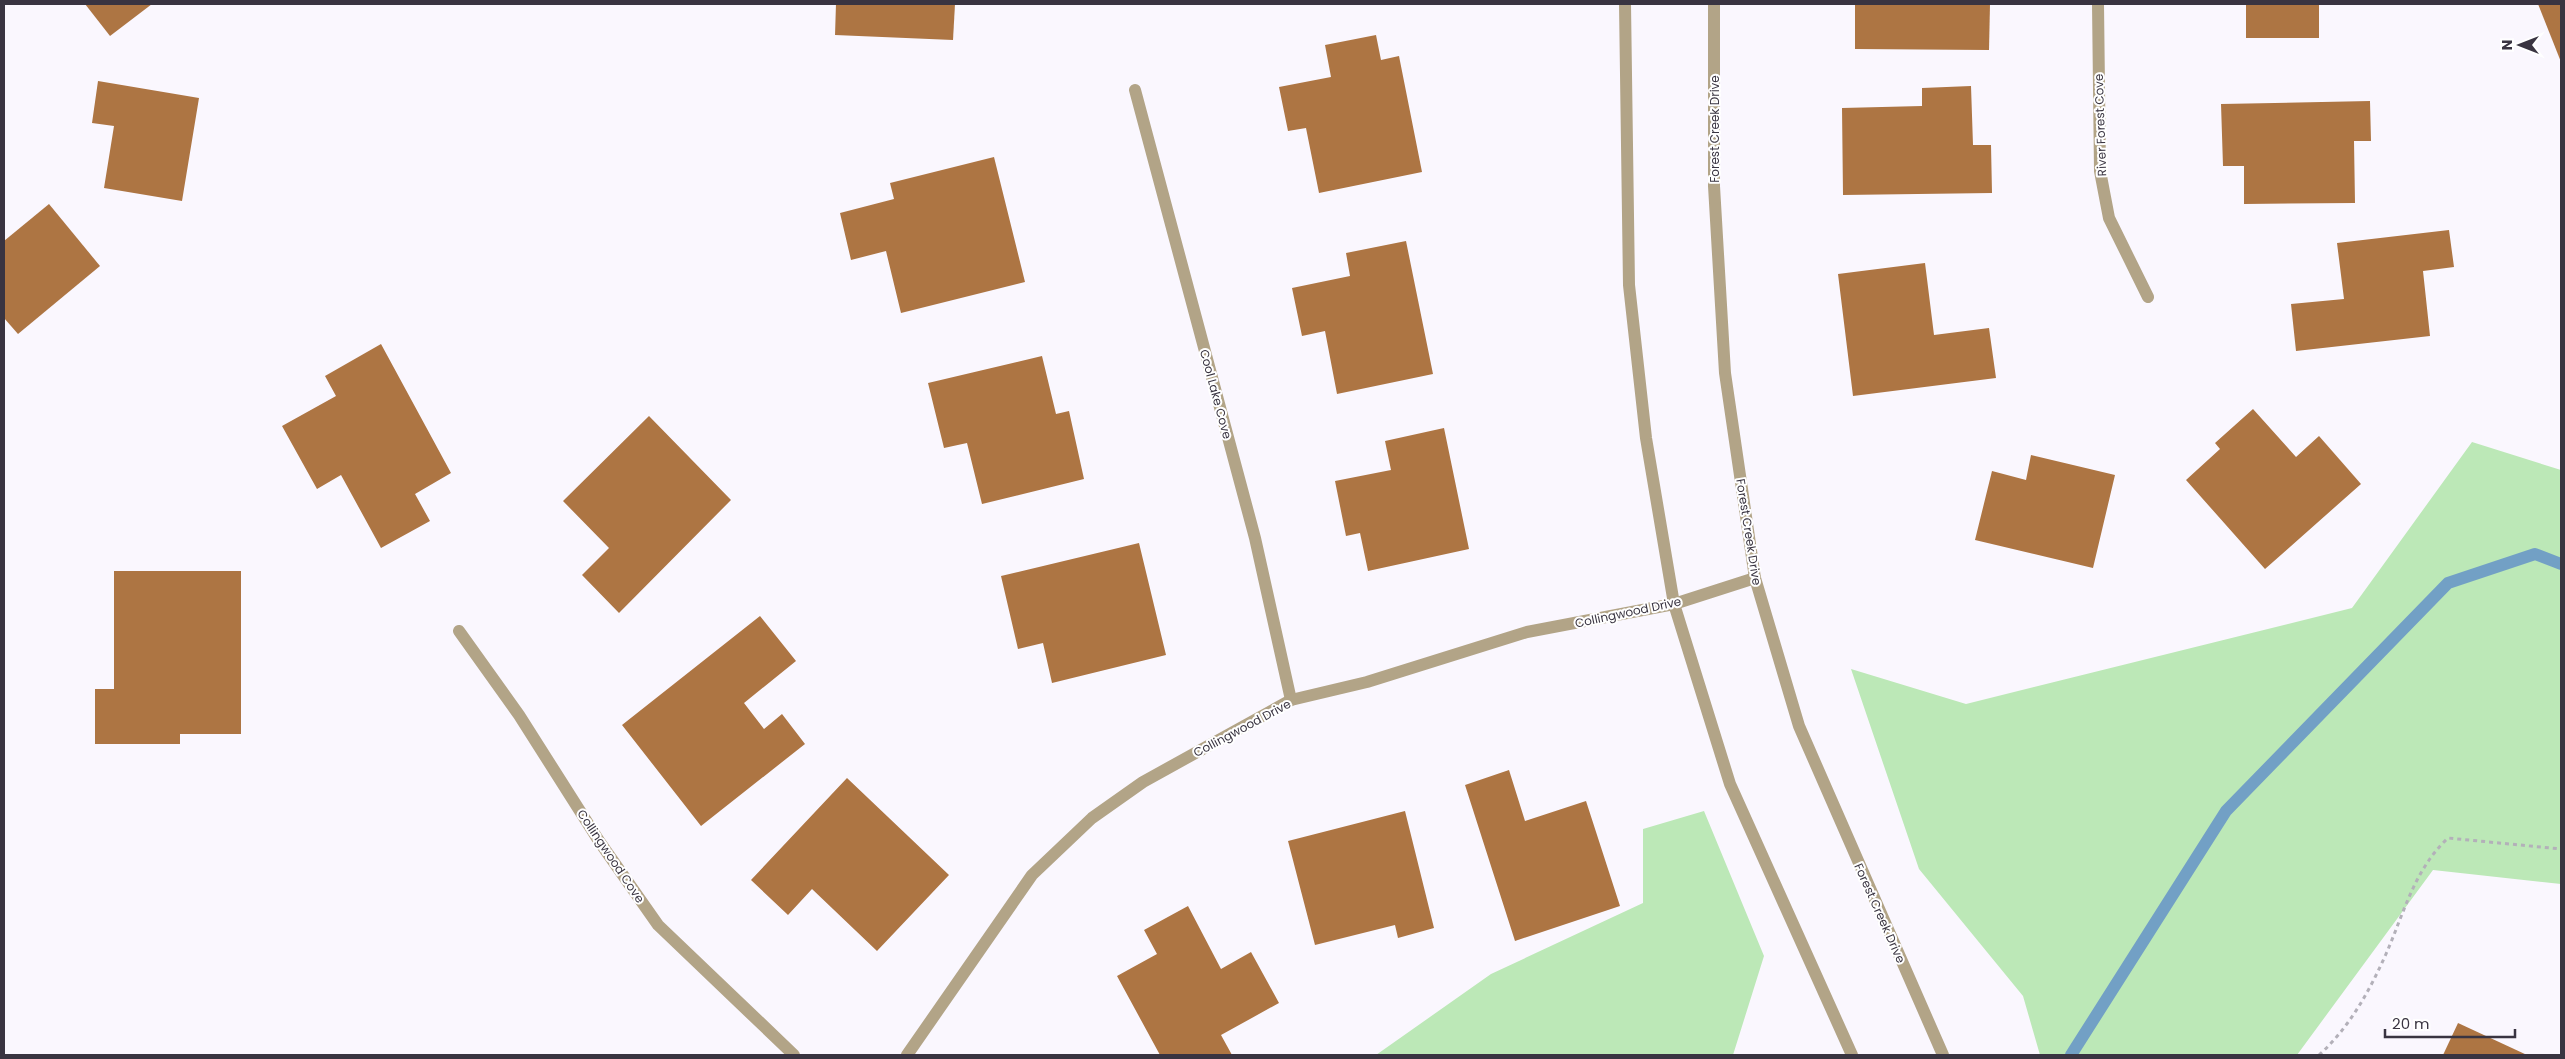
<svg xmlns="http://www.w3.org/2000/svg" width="2565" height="1059" viewBox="0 0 2565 1059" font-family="Poppins,sans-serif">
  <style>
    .green { fill: #bce8b7 }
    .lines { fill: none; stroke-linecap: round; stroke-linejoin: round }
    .stream { stroke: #72a0c5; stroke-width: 12 }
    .building { fill: #ad7543 }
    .path { stroke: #b3b0b9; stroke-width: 3; stroke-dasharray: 4 4; stroke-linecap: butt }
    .minor { stroke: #b2a487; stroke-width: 12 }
    .tertiary { stroke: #b2a487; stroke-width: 12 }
    .labels { text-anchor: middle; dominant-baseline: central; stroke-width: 4; stroke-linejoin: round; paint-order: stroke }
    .street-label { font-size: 12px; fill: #393441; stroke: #fff }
  </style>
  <rect width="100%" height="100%" fill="#faf7fe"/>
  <g class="green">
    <path d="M2472,442L2561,470V884L2433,870L2297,1055H2040L2023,996L1919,869L1851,669L1966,704L2352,608Z"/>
    <path d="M1704,811L1764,956L1733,1055H1376L1491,974L1643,903V829Z"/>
  </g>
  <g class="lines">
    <path class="stream" d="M2071,1055L2226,811L2448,583L2535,554L2561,564"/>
  </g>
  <g class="building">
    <path d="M85,4H152L110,36Z"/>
    <path d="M836,4H955L953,40L835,35Z"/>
    <path d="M1855,4H1990L1989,50L1855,49Z"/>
    <rect x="2246" y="4" width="73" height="34"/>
    <path d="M2538,4H2561V62Z"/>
    <path d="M1376,35L1381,60L1399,56L1422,172L1319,193L1306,128L1288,131L1279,87L1331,77L1325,45Z"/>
    <path d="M98,81L199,98L182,201L104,188L114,126L92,123Z"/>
    <path d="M1971,86L1973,145H1991L1992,193L1843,195L1842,108L1922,106V88Z"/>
    <path d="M2370,101L2371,141H2354L2355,203L2244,204V166H2223L2221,104Z"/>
    <path d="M994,157L1025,282L901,313L886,251L851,260L840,213L894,199L890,183Z"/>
    <path d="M49,204L100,266L18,334L4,318V241Z"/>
    <path d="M2449,230L2454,267L2423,271L2430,336L2296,351L2291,304L2344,299L2337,243Z"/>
    <path d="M1406,241L1433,374L1337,394L1325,331L1302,336L1292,288L1350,276L1346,253Z"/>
    <path d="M1925,263L1934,335L1989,328L1996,378L1853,396L1838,274Z"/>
    <path d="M381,344L451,473L415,494L430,521L381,548L341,475L317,489L282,426L336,396L325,376Z"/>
    <path d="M1042,356L1056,414L1069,411L1084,479L982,504L967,443L944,448L928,383Z"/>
    <path d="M2253,409L2296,457L2319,436L2361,484L2265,569L2186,480L2220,449L2215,443Z"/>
    <path d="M649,416L731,500L619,613L582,575L609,548L563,501Z"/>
    <path d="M1444,428L1469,549L1368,571L1360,533L1346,536L1335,481L1391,470L1385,441Z"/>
    <path d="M2031,455L2115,475L2093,568L1975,540L1992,471L2026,480Z"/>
    <path d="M1139,543L1166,655L1052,683L1043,643L1018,649L1001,576Z"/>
    <path d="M114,571H241V734H180V744H95V689H114Z"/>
    <path d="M760,616L796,661L744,703L764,729L782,714L805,744L701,826L622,725Z"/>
    <path d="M1509,770L1525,821L1586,801L1620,906L1515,941L1465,785Z"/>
    <path d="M847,778L949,875L877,951L812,889L788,915L751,880Z"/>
    <path d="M1405,811L1434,928L1398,938L1395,925L1315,945L1288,841Z"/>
    <path d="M1188,906L1221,969L1251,952L1279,1003L1221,1035L1232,1055H1160L1117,976L1157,954L1144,930Z"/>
    <path d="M2458,1023L2527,1055H2443Z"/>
  </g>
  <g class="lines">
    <path class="path" d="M2319,1055C2349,1028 2369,992 2386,954C2404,913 2414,870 2448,838L2561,849"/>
    <g class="minor">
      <path d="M2098,4L2100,171L2109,218L2148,297"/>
      <path d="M1135,90L1255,538L1291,700"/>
      <path d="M459,631L519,715L599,841L658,925L794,1055"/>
      <path d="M907,1055L1032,875L1092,818L1143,782L1291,700L1367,682L1527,632L1674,604L1755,578"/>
    </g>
    <g class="tertiary">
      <path d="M1625,4L1629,285L1646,438L1674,604L1730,784L1852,1055"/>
      <path d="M1714,4V186L1725,373L1755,578L1799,726L1943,1055"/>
    </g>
  </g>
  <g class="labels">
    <g class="street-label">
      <text transform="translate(2100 125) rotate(-92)">River Forest Cove</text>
      <text transform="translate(1714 129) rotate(-90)">Forest Creek Drive</text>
      <text transform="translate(1216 394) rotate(75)">Cool Lake Cove</text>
      <text transform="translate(1749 532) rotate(81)">Forest Creek Drive</text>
      <text transform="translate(1628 612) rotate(-12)">Collingwood Drive</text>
      <text transform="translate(1242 728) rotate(-28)">Collingwood Drive</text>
      <text transform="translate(611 856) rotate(56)">Collingwood Cove</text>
      <text transform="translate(1880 913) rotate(66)">Forest Creek Drive</text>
    </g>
  </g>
  <rect width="2565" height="1059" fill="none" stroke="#393441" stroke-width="10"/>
  <g transform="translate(2520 45) rotate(270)" stroke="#ffffff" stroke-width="4" paint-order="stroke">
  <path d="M0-4L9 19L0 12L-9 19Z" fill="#393441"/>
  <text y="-8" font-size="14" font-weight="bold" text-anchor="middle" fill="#393441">N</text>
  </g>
  <path d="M2385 1029v8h130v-8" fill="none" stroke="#393441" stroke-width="2.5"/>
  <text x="2392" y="1029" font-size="15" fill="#393441" stroke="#ffffff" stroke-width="4" paint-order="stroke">20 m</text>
</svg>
